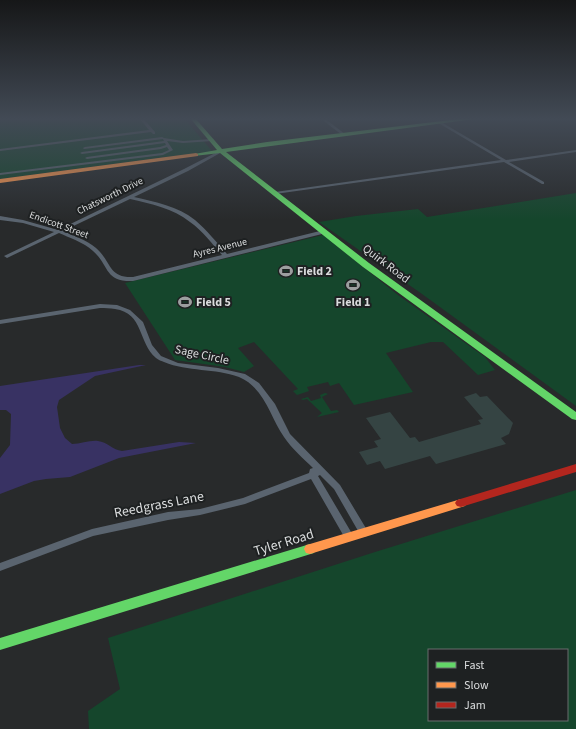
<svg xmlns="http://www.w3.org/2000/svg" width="576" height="729" viewBox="0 0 576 729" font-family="'Source Sans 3',sans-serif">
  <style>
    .green { fill: #15462c; fill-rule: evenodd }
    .water { fill: #383263 }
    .building { fill: #354443 }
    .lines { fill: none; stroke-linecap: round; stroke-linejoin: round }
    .street { fill: #5a646f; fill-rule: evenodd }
    .fast { fill: #63d668; fill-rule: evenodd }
    .slow { fill: #ff974d; fill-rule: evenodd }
    .jam { fill: #b3261e; fill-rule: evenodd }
    .labels { text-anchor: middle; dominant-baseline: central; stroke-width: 4; stroke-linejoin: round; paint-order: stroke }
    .far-street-label { font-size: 10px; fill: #dadcdd; stroke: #1e2122 }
    .street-label { font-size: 12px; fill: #dadcdd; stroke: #1e2122 }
    .poi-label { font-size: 12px; font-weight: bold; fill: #dadcdd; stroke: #1e2122; text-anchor: start }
    .near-street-label { font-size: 14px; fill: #dadcdd; stroke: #1e2122 }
  </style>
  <rect width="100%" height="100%" fill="#282a2b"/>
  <g class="green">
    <path d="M0,118H184L212,151L0,179Z"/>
    <path d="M576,193V406L422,294L319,222L356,216L418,209L427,217Z"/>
    <path d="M323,235L398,295L485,357L495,370L478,375L443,342H431L386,353L413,392L354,405L339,383L330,386L328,382L307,387L309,391L297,395L293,391L298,389L254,342L238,348L254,366L244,372L225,367L175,360L125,283Z"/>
    <path d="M325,393L328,394L322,397L331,411L337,410L339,412L317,417L322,413L307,399L303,400L301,399L308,397L311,401L321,398L320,395Z"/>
    <path d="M576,490V729H89L88,711L120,689L108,638L375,552ZM429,650H567V720H429Z"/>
  </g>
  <path class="water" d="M139,365H146L95,376L59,400L57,407L60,428L65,438L72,444C81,444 90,440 98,441C107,442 113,450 122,451L179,442L196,443L119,458L70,477L46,479L34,481L0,494V458L10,445L11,414L6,410H0V386Z"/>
  <path class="building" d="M476,393L480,397L487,396L513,423L509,434L501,438L506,444L436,464L430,456L385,469L380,461L367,465L359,452L378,447L374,441L381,439L366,418L390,412L410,438L415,437L419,442L481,424L478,420L483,419L464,397Z"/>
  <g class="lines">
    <g class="street">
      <path d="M139,118H143L155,132V134H153L151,132L0,151V149L149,130Z"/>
      <path d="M320,118H324L345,134L342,135Z"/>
      <path d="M441,122L506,160L576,150V152L509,162L544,182V184H542L504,162L275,194L273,193L275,192L501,160L440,124L439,123Z"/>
      <path d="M162,137L164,138L183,141L212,139L214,140L212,141L183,143L167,141L173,150L163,155L0,175V173L162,153L169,150L167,147L161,149L87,159L85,158L87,157L160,147L166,145L165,143L82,154L80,153L82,152L164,141L163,139L84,149L83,148L85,147Z"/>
      <path d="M221,150L223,151L222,152L188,171L134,197C155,202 178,206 195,220C207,230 217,243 227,254L324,230L327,232L326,233L133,281C104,282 110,266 93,251C83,242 70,238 59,233L9,257L7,258L4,256L54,232L23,223L0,220V216L23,220L58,230L184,169ZM130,199C151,204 173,208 190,222C203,231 212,244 222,255L133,277C108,278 112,262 96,248C87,240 74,236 63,231Z"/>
      <path d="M100,304L117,305L130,310L143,322L152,345L161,356L178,363L218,368L245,374L259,383L275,404L290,434L340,485L367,530L369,533L367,536L364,537L361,536L334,489L320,475L318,476L354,537L352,540L349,541L346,540L311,479L245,504L200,515L168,520L93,536L0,571V563L92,529L168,512L200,509L243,498L309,473L310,469L313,468C304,459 291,448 284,437C270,417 265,388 239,377C215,368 188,372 164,362C162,361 158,360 156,358C138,343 144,313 115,309C110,308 105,308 100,308L0,324V320Z"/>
    </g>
    <g class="fast">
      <path d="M190,118H195L222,149L267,142L467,118H482L226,152L369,263L576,412V420L572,419L363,267L220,153L194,156V154L217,150Z"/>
      <path d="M310,544L314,545L316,549L314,553L0,650V638Z"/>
    </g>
    <g class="slow">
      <path d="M196,153L198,154V156L0,183V179Z"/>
      <path d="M461,499L465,500L467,503L465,506L310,554L306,553L304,549L306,545L310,544Z"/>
    </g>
    <path class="jam" d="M576,464V472L461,507L457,506L455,503L457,500Z"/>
  </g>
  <linearGradient id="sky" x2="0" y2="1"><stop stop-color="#161718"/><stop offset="0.54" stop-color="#424a55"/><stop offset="1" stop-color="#424a55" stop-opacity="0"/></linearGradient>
  <rect width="576" height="220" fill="url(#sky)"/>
  <defs>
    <g id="stadium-bare" transform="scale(1.08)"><path d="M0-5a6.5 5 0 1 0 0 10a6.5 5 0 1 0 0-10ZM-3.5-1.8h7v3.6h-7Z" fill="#9c9e9f" stroke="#1e2122" stroke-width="2.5" paint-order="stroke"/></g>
  </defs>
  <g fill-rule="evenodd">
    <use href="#stadium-bare" x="286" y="271"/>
    <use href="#stadium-bare" x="353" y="285"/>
    <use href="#stadium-bare" x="185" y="302"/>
  </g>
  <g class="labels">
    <g class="far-street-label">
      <text transform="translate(110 196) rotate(-26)">Chatsworth Drive</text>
      <text transform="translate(59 225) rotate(20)">Endicott Street</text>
      <text transform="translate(220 248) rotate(-14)">Ayres Avenue</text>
    </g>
    <g class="street-label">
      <text transform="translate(386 264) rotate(37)">Quirk Road</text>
      <text transform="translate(202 355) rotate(12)">Sage Circle</text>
    </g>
    <g class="poi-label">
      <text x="297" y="271">Field 2</text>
      <text x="196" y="302">Field 5</text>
      <text x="353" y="302" text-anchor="middle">Field 1</text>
    </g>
    <g class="near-street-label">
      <text transform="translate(159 505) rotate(-11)">Reedgrass Lane</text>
      <text transform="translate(284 543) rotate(-17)">Tyler Road</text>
    </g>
  </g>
  <rect x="428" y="649" width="140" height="72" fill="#1e2122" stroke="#696c6d"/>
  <rect x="436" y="662" width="20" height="6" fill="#63d668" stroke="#696c6d"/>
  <text x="464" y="669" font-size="12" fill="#dadcdd">Fast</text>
  <rect x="436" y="682" width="20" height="6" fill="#ff974d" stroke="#696c6d"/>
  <text x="464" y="689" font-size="12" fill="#dadcdd">Slow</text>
  <rect x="436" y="702" width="20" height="6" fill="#b3261e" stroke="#696c6d"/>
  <text x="464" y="709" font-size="12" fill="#dadcdd">Jam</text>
</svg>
